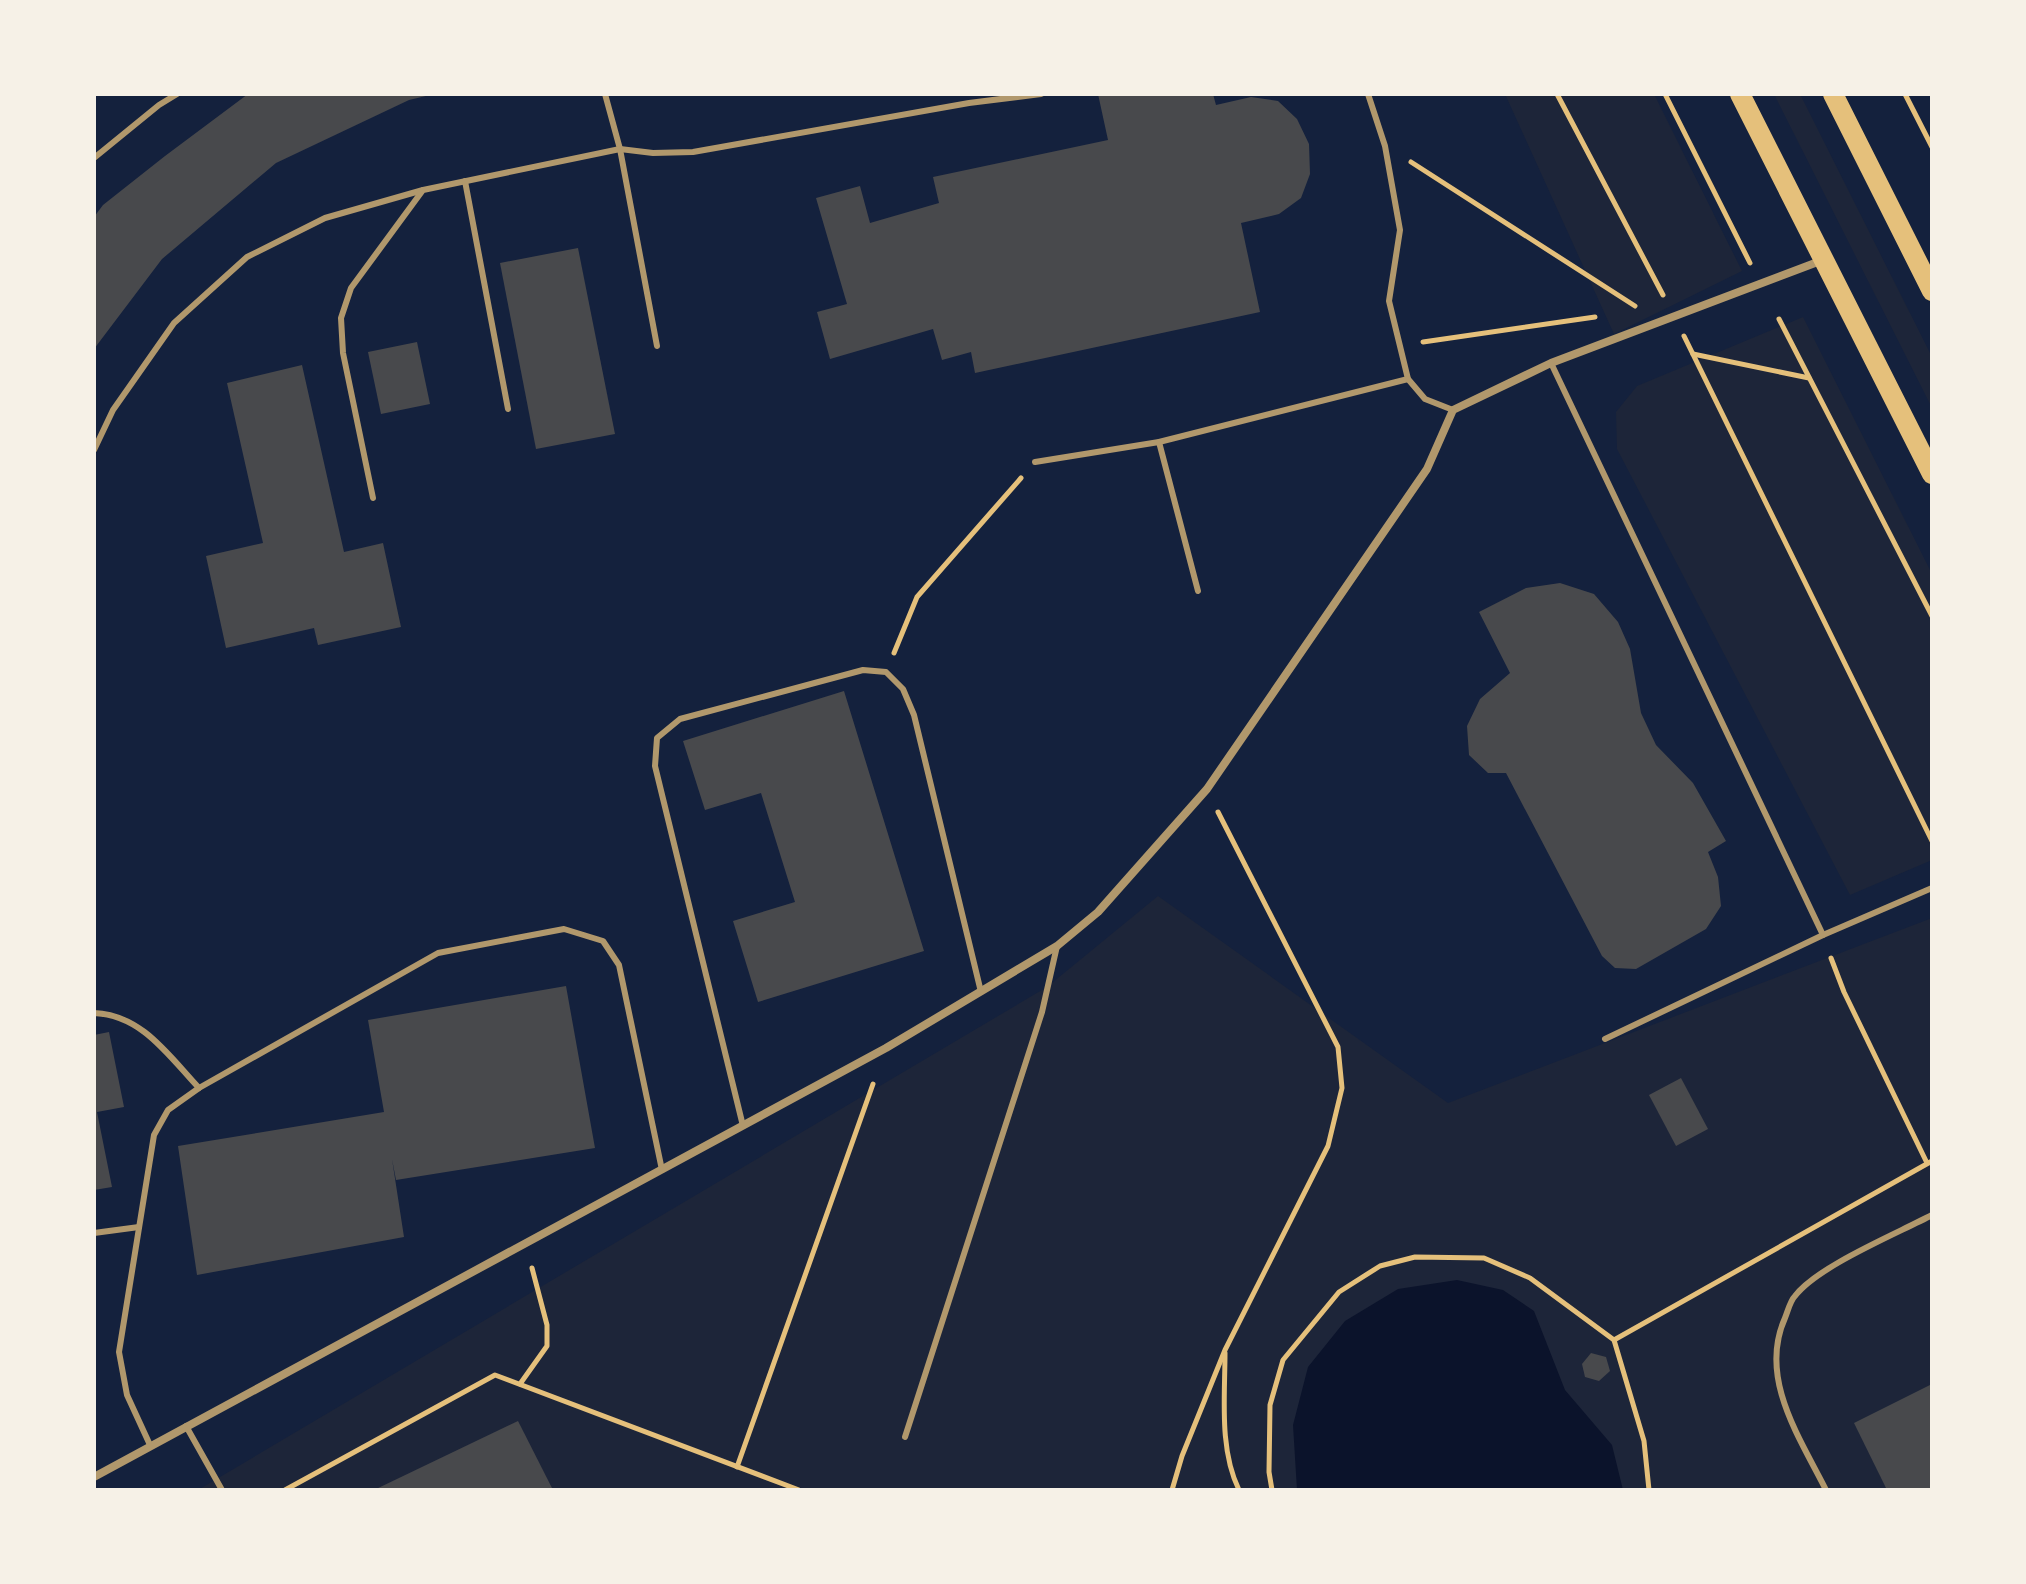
<svg xmlns="http://www.w3.org/2000/svg" width="2026" height="1584" viewBox="0 0 2026 1584" font-family="'Source Sans 3',sans-serif">
  <style>
    .green { fill: #1d2539 }
    .water { fill: #0b132b }
    .building { fill: #48494c }
    .lines { fill: none; stroke-linecap: round; stroke-linejoin: round }
    .path { stroke: #e5c07b; stroke-width: 5 }
    .service { stroke: #b1986c; stroke-width: 6 }
    .minor { stroke: #b1986c; stroke-width: 8 }
    .primary { stroke: #e5c07b; stroke-width: 20 }
  </style>
  <rect width="100%" height="100%" fill="#14213d"/>
  <g class="green">
    <path d="M1505,94H1654L1742,271L1614,334Z"/>
    <path d="M1774,94H1800L1932,357V408Z"/>
    <path d="M1803,317L1932,574V860L1850,895L1617,449L1616,412L1637,386Z"/>
    <path d="M1158,896L1448,1103L1932,918V1490H198L1047,987Z"/>
  </g>
  <path class="water" d="M1457,1280L1503,1290L1534,1311L1565,1390L1612,1445L1623,1490H1297L1293,1425L1308,1367L1345,1321L1398,1289Z"/>
  <g class="building">
    <path d="M248,94L430,95L409,100L276,163L162,259L94,349V217L103,205L165,156Z"/>
    <path d="M1098,94H1213L1216,105L1251,97L1278,101L1297,119L1309,144L1310,174L1301,198L1279,214L1241,223L1260,312L975,373L971,352L942,360L933,329L830,359L817,312L847,304L816,198L860,186L870,223L939,203L933,177L1108,140Z"/>
    <path d="M578,248L615,434L536,449L500,263Z"/>
    <path d="M417,342L430,404L381,414L368,352Z"/>
    <path d="M302,365L344,552L383,543L401,627L318,645L314,628L226,648L206,556L263,543L227,383Z"/>
    <path d="M1560,583L1594,594L1618,622L1630,649L1641,713L1656,745L1693,783L1726,841L1708,852L1718,877L1721,906L1706,929L1636,969L1615,968L1602,956L1506,773H1488L1469,755L1467,726L1480,699L1510,673L1479,612L1526,588Z"/>
    <path d="M844,691L924,951L758,1002L733,921L795,902L761,793L705,810L683,741Z"/>
    <path d="M566,986L595,1148L396,1180L392,1159L404,1237L197,1275L178,1146L384,1112L368,1020Z"/>
    <path d="M109,1032L124,1107L97,1112L112,1187L94,1190V1035Z"/>
    <path d="M1681,1078L1708,1129L1676,1146L1649,1095Z"/>
    <path d="M1591,1353L1606,1357L1610,1371L1599,1381L1585,1377L1582,1364Z"/>
    <path d="M1932,1384V1490H1887L1854,1423Z"/>
    <path d="M518,1421L553,1490H374Z"/>
  </g>
  <g class="lines">
    <g class="path">
      <path d="M1557,94L1663,295"/>
      <path d="M1665,94L1750,263"/>
      <path d="M1905,94L1932,147"/>
      <path d="M1411,162L1635,306"/>
      <path d="M1779,319L1932,616"/>
      <path d="M1684,336L1932,841"/>
      <path d="M1423,342L1595,317"/>
      <path d="M1693,354L1809,378"/>
      <path d="M894,653L917,597L1021,478"/>
      <path d="M1831,958L1844,992L1927,1163"/>
      <path d="M1614,1340L1932,1161"/>
      <path d="M1225,1353C1225,1397 1219,1449 1239,1490"/>
      <path d="M520,1384L547,1346V1325L532,1268"/>
      <path d="M737,1467L873,1084"/>
      <path d="M285,1490L495,1375L799,1490"/>
      <path d="M1172,1490L1182,1456L1225,1350L1328,1146L1342,1088L1338,1047L1218,812"/>
      <path d="M1272,1490L1269,1472L1270,1405L1283,1360L1339,1292L1380,1266L1415,1257L1484,1258L1530,1278L1614,1340L1644,1441L1649,1490"/>
    </g>
    <g class="service">
      <path d="M605,94L620,149L657,346"/>
      <path d="M1368,94L1385,146L1400,230L1389,301L1408,379L1425,399L1453,410"/>
      <path d="M94,158L159,105L177,94"/>
      <path d="M465,181L508,409"/>
      <path d="M1551,363L1823,935"/>
      <path d="M1159,442L1198,591"/>
      <path d="M94,450L113,410L174,323L247,257L325,218L423,190"/>
      <path d="M1035,462L1159,442L1408,379"/>
      <path d="M373,498L343,353L341,318L351,288L423,190L620,149L653,153L693,152L969,103L1041,94"/>
      <path d="M94,1013C142,1015 168,1055 199,1088"/>
      <path d="M1605,1039L1823,935L1932,888"/>
      <path d="M743,1126L655,766L657,738L680,719L863,670L886,672L903,689L914,715L981,992"/>
      <path d="M94,1233L139,1227"/>
      <path d="M186,1426L222,1490"/>
      <path d="M905,1437L1042,1012L1057,946"/>
      <path d="M150,1445L127,1395L119,1352L154,1135L168,1110L199,1088L438,953L564,929L603,941L619,965L662,1170"/>
      <path d="M1826,1490C1800,1438 1758,1378 1785,1318C1788,1311 1790,1301 1795,1296C1818,1266 1896,1234 1932,1215"/>
    </g>
    <path class="minor" d="M94,1477L886,1048L1057,946L1098,912L1207,789L1427,469L1453,410L1551,363L1823,260"/>
    <g class="primary">
      <path d="M1740,94L1932,474"/>
      <path d="M1833,94L1932,291"/>
    </g>
  </g>
  <rect width="2026" height="1584" fill="none" stroke="#f6f1e7" stroke-width="192"/>
</svg>
